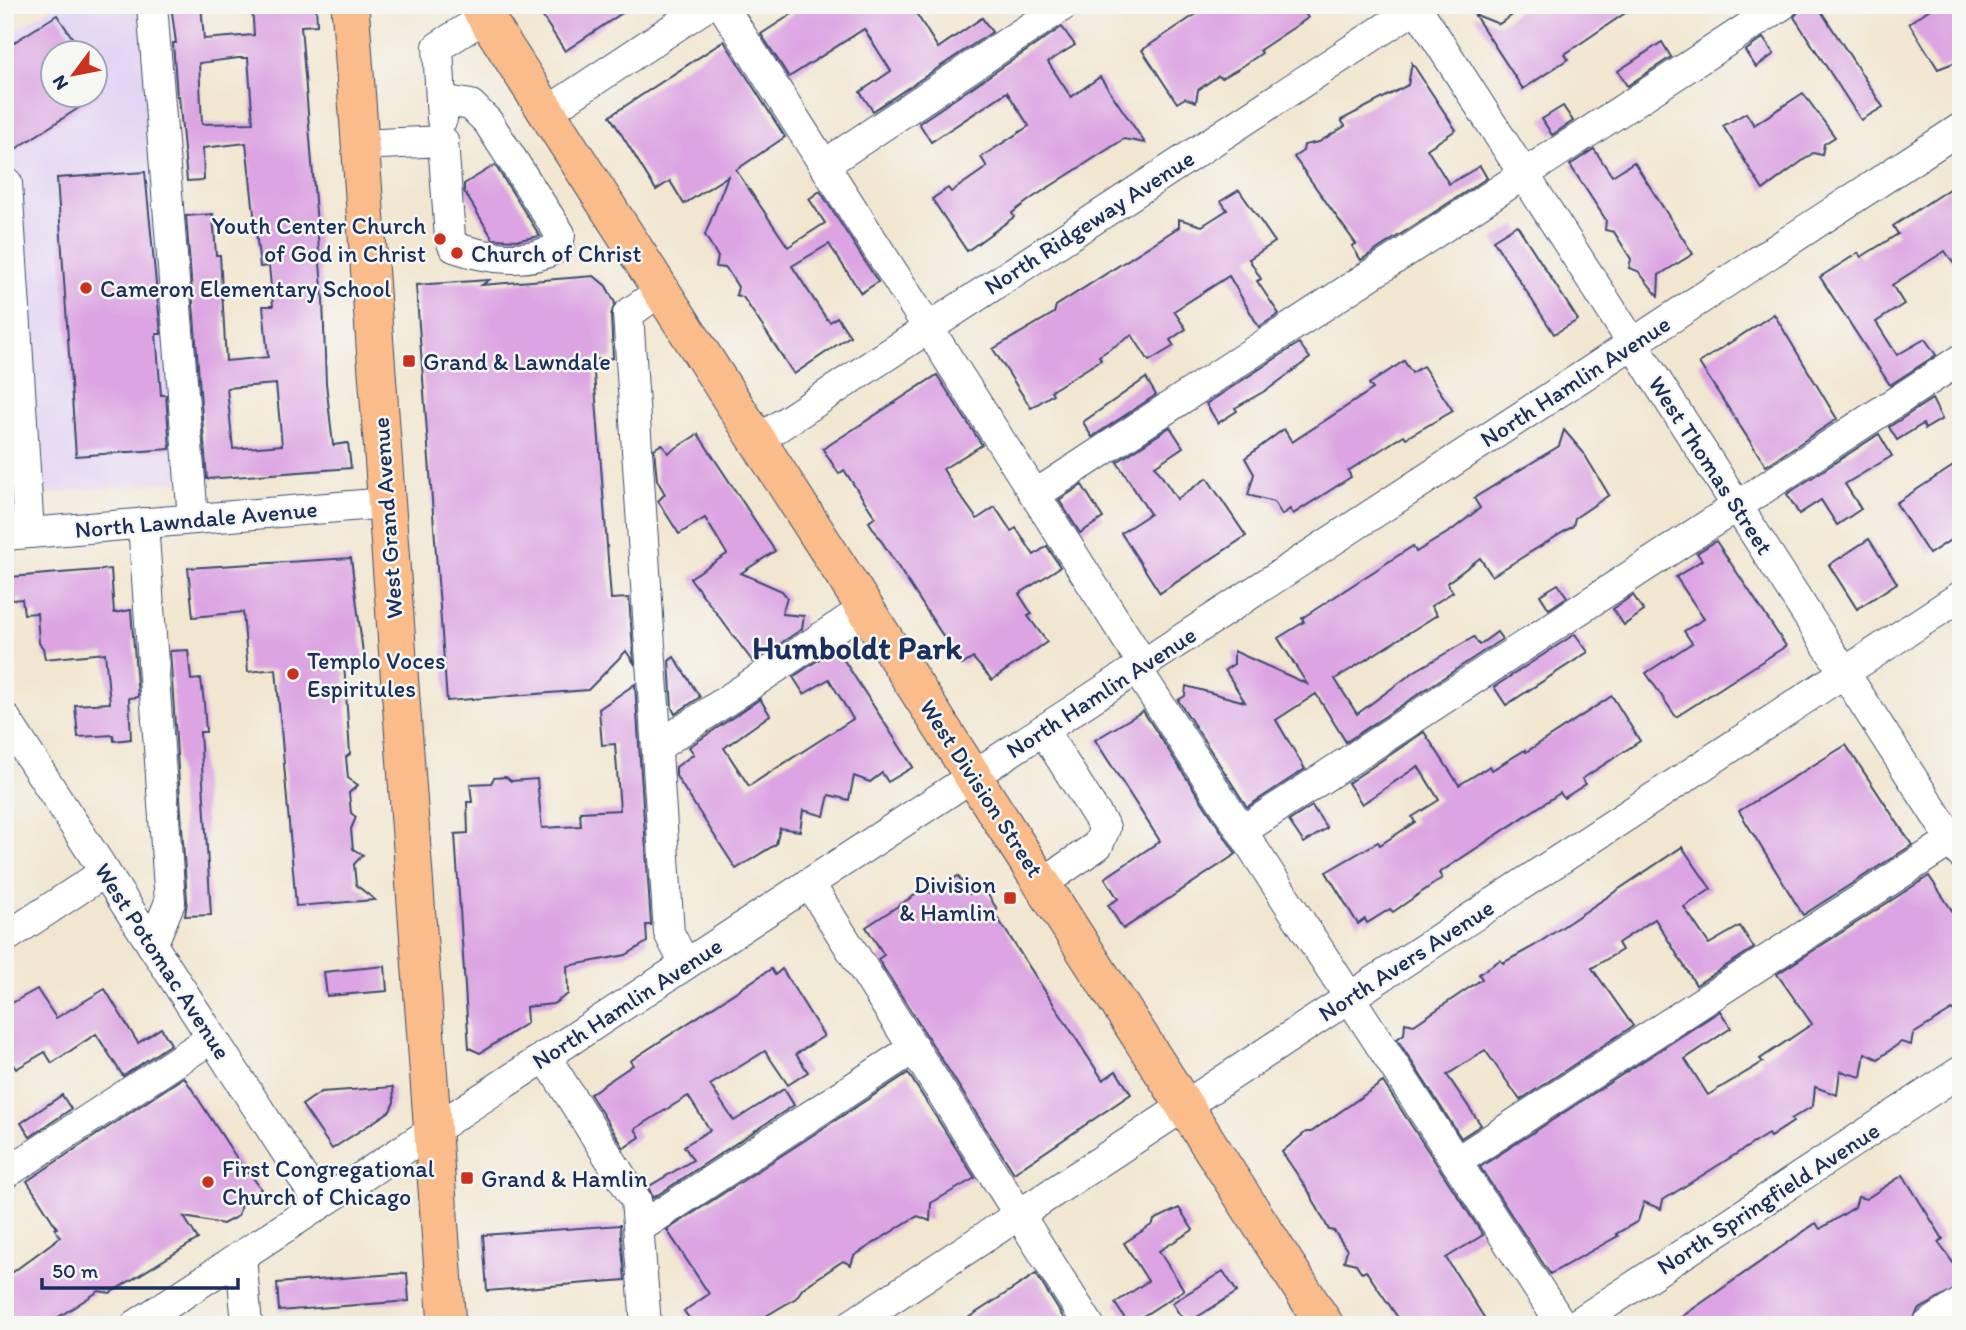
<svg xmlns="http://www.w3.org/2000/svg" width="1966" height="1330" viewBox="0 0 1966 1330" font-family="Itim,sans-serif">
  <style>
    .built { fill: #e2d4f3; fill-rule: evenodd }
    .building { fill: #dca4e2; fill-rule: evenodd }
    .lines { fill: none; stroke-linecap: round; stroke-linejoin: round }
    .minor-casing { stroke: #3b4a6f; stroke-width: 32 }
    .major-casing { stroke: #3b4a6f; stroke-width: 39 }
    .minor { stroke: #fff; stroke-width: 30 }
    .major { stroke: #f9bc8a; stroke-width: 37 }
    .poi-dot { fill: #c8321e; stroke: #f6f6f2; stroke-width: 2.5 }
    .labels { text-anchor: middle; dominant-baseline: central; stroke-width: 5; stroke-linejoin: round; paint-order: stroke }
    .street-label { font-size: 24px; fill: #1b2f5e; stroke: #f6f6f2 }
    .poi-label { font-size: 24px; fill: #1b2f5e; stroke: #f6f6f2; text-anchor: start }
    .district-label { font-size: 32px; font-weight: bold; fill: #1b2f5e; stroke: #f6f6f2 }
  </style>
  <rect width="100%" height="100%" fill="#f6f6f2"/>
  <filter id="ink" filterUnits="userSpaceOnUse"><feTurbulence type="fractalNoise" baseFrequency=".0143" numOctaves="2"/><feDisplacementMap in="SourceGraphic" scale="14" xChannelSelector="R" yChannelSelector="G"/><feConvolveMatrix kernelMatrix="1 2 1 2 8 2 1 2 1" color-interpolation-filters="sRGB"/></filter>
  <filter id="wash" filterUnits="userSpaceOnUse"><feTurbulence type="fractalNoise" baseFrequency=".00686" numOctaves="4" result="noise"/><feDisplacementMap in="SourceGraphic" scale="28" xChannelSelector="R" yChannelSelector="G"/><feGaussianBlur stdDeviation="1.57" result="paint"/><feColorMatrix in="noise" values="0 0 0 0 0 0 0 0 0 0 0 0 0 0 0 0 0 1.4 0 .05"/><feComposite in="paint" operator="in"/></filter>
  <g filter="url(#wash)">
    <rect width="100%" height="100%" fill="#f1e6d0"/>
    <path class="built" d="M56,5H148L179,482L5,497V37ZM52,52H94V94H52Z"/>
    <g id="blocks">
      <g class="building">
        <path d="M171,5H201L204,39L254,35L252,5H316L317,25L301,26L323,300L326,383L333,445L348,443L351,468L207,479L186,216L213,214L216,255H220L226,361L268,357L263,306H273L269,266L260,267L246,143L203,148L204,180L187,181L179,96H177L173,43H176ZM238,58H248L253,123L202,124L199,63ZM276,384L282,445L233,449L227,388Z"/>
        <path d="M535,5H634L565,51Z"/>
        <path d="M806,5H911L938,48L982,18L992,32L873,111L860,92L891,71L864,29L789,77L761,34Z"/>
        <path d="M1210,5H1300L1308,18L1260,50L1262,53L1240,68L1222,78L1218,76L1198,90L1196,102L1185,98L1177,103L1142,50Z"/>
        <path d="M1520,5H1637L1565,54L1568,59L1523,89L1474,14L1499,24L1518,11Z"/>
        <path d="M1804,5H1817L1883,107L1861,120L1794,17Z"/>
        <path d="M1936,5H1961V60L1938,69L1909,23Z"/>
        <path d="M57,15L82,52H52V94H100L5,156V48Z"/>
        <path d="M1062,27L1075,45L1048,62L1071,97L1100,77L1145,143L1124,139L1032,198L1012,213L1014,217L967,251L932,199L948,188L951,192L987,167L981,157L1029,126L1007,92L931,142L919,123Z"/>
        <path d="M1763,38L1774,54L1756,67L1745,51Z"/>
        <path d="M724,41L785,137L736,170L788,247L825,223L809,199L820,191L878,282L861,293L829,244L792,266L826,318L830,322L837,317L850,336L794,374L743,297L736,295L738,287L726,268L716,267L718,257L705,235L728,176L684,204L670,181L656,190L610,116Z"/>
        <path d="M1662,42L1671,57L1627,86L1618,71Z"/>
        <path d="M1412,63L1456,130L1427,149L1449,184L1480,166L1487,178L1361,260L1352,246L1356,244L1294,157L1303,151L1304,145L1319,142L1345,126L1341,120L1408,85Z"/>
        <path d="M1803,93L1835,137L1824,144L1822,155L1813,153L1763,190L1723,126L1746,113L1754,125Z"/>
        <path d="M1563,106L1573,121L1552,135L1542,119Z"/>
        <path d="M1594,149L1612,176L1634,162L1693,254L1659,275L1658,296L1638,271L1629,268L1631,259L1614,232L1605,230L1606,220L1570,165Z"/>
        <path d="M495,165L540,236L519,240L493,239L464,191V184Z"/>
        <path d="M145,172L161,334H156L161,395H166L170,449L76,456L57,178Z"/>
        <path d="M1961,181V274L1945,251L1892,285L1904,304L1876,322L1897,355L1925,339L1936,355L1890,385L1820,277L1858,253L1861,257L1898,234L1893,226Z"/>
        <path d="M1239,190L1275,242L1249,259L1261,279L1257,281L1279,314L1259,327L1229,276L1174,311L1186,329L1170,340L1174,346L1149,361L1132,335L1099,356L1101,360L1051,391L1053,394L1031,408L993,349L1054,313L1056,306L1179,227V219L1202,226L1227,210L1221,201Z"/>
        <path d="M1517,225L1578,320L1554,334L1493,240Z"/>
        <path d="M594,276L606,286L615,303L611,315L613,358L593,360L611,599L629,598L634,663L626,651L588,690L447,701L416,285L489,280L482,285Z"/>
        <path d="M1774,314L1837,419L1766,466L1699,363Z"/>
        <path d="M1299,343L1310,358L1270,388L1235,408L1237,411L1218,423L1206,404Z"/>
        <path d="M1404,361L1412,373L1423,366L1453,411L1406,438L1404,435L1348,471L1351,477L1293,514L1290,509L1282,515L1274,502L1248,495L1254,474L1245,458L1284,429L1292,442L1373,389L1369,384Z"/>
        <path d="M937,375L982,445L943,469L952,484L977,519L995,507L1011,531L1016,528L1034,555L1047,546L1060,567L1019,594L1032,614L1028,616L1047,642L992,680L973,658L962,665L869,522L875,517L844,470L839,474L823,449Z"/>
        <path d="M1146,378L1156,395L1092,437L1083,422Z"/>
        <path d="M1932,399L1942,419L1925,429L1923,424L1897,440L1889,427Z"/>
        <path d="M1170,427L1183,447L1155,466L1177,499L1207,478L1246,536L1160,593L1121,533L1150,514L1117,462Z"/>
        <path d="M1564,430L1583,452L1609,495L1575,518L1573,526L1492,576L1480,558L1447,583L1453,592L1431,606L1437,615L1335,679L1357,714L1415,671L1474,637L1479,645L1497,632L1502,639L1346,742L1316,694L1276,720L1305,769L1247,807L1178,700L1185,696L1186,686L1245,702L1225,670L1234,664V651L1307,684L1278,638L1304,622L1302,618L1413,546L1416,552L1452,530L1480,508L1474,498L1559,446Z"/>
        <path d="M698,434L775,551L741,573L782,591L787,597L782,614L804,616L802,629L753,662L690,578L727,554L705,518L679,534L658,501L665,494L657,480L654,449L662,444L668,453Z"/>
        <path d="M1879,434L1892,456L1845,484L1861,509L1837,525L1821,500L1799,514L1787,494Z"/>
        <path d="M1961,461V533L1929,554L1896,503Z"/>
        <path d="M1082,485L1103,518L1080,533L1059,500Z"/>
        <path d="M1869,539L1897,583L1857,609L1829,565Z"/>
        <path d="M1716,541L1786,646L1676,717L1646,673L1692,643L1684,631L1704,619L1676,577L1702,560L1697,553Z"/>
        <path d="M351,558L364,661L344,663L350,754L346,757L348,778L358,785L349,793L351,813L356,817L351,829L353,849L363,855L354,864L356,885L375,900L296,906L276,669L248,672L243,612L193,617L188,568Z"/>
        <path d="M111,569L114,613L131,610L138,697L129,698L131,739L114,741L113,735L78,737L75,705L110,703L105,653L45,659L43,648L39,643L37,613L24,614L22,599L12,600L10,577Z"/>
        <path d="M1558,584L1567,597L1549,609L1540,595Z"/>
        <path d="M1633,595L1644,611L1624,625L1613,609Z"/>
        <path d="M1575,634L1588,652L1506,705L1494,687Z"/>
        <path d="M836,648L913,767L888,782L882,773L870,782L854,776L849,800L829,795L824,816L803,810L800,831L780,828L776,844L736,869L676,776V767L694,754L689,747L760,699L770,715L724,748L749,786L853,719L829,679L804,694L793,677Z"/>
        <path d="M188,650L191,680L201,679L204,703L206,732H200L211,915L185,916L187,901L170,651Z"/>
        <path d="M674,657L700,697L675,714L672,708L669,661Z"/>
        <path d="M635,684L651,925H646L647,942L626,955L567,966L568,994L553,1004L526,1007L527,1023L480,1053L469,1048L455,834L468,833L467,802H472L470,784L491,783L494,778L506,777L511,781L537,779L542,828L581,826L580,812L620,810L615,744L602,745L599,709Z"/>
        <path d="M1612,696L1640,741L1582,779L1586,784L1564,798L1560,793L1439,873L1442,878L1393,912L1390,909L1367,923L1365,919L1358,924L1326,872L1378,842L1380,845L1415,822L1412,817L1439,800L1418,766L1362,804L1348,783L1424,732L1459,785L1490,766L1492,770L1525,750L1526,752Z"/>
        <path d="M1143,711L1236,854L1123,929L1108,905L1118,899L1105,878L1160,841L1095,740Z"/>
        <path d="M1846,745L1912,845L1803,915L1739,811Z"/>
        <path d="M1312,806L1327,828L1304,843L1289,821Z"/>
        <path d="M1682,847L1711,889L1684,907L1709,944L1740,926L1754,948L1696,985L1655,919L1618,943L1622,950L1592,968L1633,1026L1520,1100L1485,1050L1447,1075L1481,1125L1461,1138L1397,1039L1404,1034L1405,1023L1414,1025L1482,979L1479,974L1500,960L1503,963L1534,946Z"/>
        <path d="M958,876L970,894L983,887L997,909L993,911L1103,1080L1116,1071L1131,1094L1014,1173L878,959L884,955L866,927L921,891L933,893Z"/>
        <path d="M1929,876L1961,924V1013L1952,1010L1913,1034L1911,1045L1901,1042L1878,1059L1865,1053L1861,1077L1840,1071L1837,1095L1815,1087L1813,1106L1791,1119L1793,1122L1770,1137L1768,1134L1663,1200L1661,1209L1644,1202L1638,1221L1616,1234L1618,1236L1550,1274L1480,1167L1720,1011L1731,1028L1685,1059L1708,1095L1763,1062L1760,1059L1812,1024L1777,974Z"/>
        <path d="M385,966L387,991L327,996L324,972Z"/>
        <path d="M771,969L775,975L782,969L824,1036L796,1054L808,1072L788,1085L765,1051L710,1085L734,1121L784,1089L794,1105L653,1198L648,1187L693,1160L684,1146L710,1130L688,1096L635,1129L640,1137L624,1148L590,1094L633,1065L630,1061Z"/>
        <path d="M37,989L56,1018L105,989L138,1043L161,1028L171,1044L123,1076L96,1034L52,1063L45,1052L16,1069L12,1063L5,1068V1007Z"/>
        <path d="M908,1073L975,1178L931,1203L930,1221L918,1216L910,1220L854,1256L851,1265L843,1261L803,1288L796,1298L751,1325H694L684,1311L709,1294L667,1230Z"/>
        <path d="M184,1077L247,1174L249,1172L261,1189L242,1201L238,1216L223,1224L184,1217L198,1239L110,1293L99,1291L46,1325H5V1278L60,1237L55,1229L57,1228L27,1181Z"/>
        <path d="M1383,1082L1483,1235L1446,1258L1489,1325H1403L1366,1271L1362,1273L1356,1264L1344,1261L1347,1250L1334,1231L1329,1230L1309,1192L1282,1152L1306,1132H1311Z"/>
        <path d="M393,1087L394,1102L390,1111L332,1149L302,1105L321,1092Z"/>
        <path d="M62,1095L71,1109L30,1137L21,1123Z"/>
        <path d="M1903,1175L1943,1239L1938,1242L1961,1274V1286L1918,1310L1911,1325H1670L1816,1223L1820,1229L1855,1207L1858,1197L1866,1199Z"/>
        <path d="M1179,1208L1193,1230L1159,1251L1184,1290L1129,1325L1115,1303L1148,1281L1124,1243L1153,1224L1154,1220Z"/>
        <path d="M620,1225L625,1280L487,1291L483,1235Z"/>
        <path d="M1223,1271L1237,1292L1186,1324L1172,1303Z"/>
        <path d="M407,1273L409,1301L279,1311L277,1283Z"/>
        <path d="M1036,1274L1068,1325H957L1008,1292Z"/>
      </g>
    </g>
  </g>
  <g filter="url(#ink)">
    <use href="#blocks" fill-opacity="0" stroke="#3b4a6f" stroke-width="2"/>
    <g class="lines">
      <g class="minor-casing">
        <g id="minor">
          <path d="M152,5L193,519"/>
          <path d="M722,5L1143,664"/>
          <path d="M1415,5L1961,854"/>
          <path d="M547,112L708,5"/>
          <path d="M442,119L438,47L485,17"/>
          <path d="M360,145L443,141L450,238L454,247C486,258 528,265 558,247L560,234L488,122L471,105L441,100"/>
          <path d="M824,165L1064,5"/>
          <path d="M7,183L29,533"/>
          <path d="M662,290L628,314L669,933L685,964"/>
          <path d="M758,440L1420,5"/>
          <path d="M1035,495L1782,5"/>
          <path d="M143,523L170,902L152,945"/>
          <path d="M5,535L386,503"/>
          <path d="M1136,668L1562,1325"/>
          <path d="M5,718L320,1204"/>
          <path d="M1043,730L1105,828L1098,845L1043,883"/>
          <path d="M657,747L867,607"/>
          <path d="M1242,831L1961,359"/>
          <path d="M809,883L1089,1325"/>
          <path d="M5,938L105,872"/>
          <path d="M545,1056L636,1200L646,1325"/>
          <path d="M1456,1162L1961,834"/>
          <path d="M5,1174L212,1038"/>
          <path d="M639,1228L914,1048"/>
          <path d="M241,1256L247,1325"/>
          <path d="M136,1325L1961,128"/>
          <path d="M851,1325L1961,596"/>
          <path d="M1575,1325L1961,1071"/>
          <path d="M1928,1325L1961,1303"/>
        </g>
      </g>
      <g class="major-casing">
        <g id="major">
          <path d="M350,5L447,1325"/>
          <path d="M478,5L1325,1325"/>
        </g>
      </g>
      <use href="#minor" class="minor"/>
      <use href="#major" class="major"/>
    </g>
  </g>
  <g class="poi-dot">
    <circle cx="440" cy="239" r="7"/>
    <circle cx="457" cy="253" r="7"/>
    <circle cx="86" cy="288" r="7"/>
    <rect x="402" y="354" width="14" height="14" rx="3.5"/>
    <circle cx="293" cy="674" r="7"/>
    <rect x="1003" y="891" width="14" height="14" rx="3.5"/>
    <rect x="460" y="1171" width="14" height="14" rx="3.5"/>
    <circle cx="208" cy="1182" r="7"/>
  </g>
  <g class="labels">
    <g class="street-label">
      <text transform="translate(1089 222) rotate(-33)">North Ridgeway Avenue</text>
      <text transform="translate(1575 381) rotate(-33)">North Hamlin Avenue</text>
      <text transform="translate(1711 465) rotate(57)">West Thomas Street</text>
      <text transform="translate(387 518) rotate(-94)">West Grand Avenue</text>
      <text transform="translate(196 519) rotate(-5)">North Lawndale Avenue</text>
      <text transform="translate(1101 692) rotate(-33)">North Hamlin Avenue</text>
      <text transform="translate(982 788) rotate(57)">West Division Street</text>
      <text transform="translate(1406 960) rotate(-33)">North Avers Avenue</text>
      <text transform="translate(163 961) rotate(57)">West Potomac Avenue</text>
      <text transform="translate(627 1003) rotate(-33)">North Hamlin Avenue</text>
      <text transform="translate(1768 1198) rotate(-33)">North Springfield Avenue</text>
    </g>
    <g class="poi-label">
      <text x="426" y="225" text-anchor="end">Youth Center Church<tspan x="426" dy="28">of God in Christ</tspan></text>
      <text x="471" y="253">Church of Christ</text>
      <text x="100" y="288">Cameron Elementary School</text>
      <text x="423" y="361">Grand &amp; Lawndale</text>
      <text x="307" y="660">Templo Voces<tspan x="307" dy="28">Espiritules</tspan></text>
      <text x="996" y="884" text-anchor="end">Division<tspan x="996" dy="28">&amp; Hamlin</tspan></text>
      <text x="222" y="1168">First Congregational<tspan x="222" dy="28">Church of Chicago</tspan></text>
      <text x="481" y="1178">Grand &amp; Hamlin</text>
    </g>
    <g class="district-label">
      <text x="857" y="648">Humboldt Park</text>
    </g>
  </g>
  <rect width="1966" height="1330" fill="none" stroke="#f6f6f2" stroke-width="28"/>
  <g transform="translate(74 74) rotate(238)"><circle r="33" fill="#f6f6f2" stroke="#9ea6b7" stroke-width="2"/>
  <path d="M0-5L12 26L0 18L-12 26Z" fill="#c8321e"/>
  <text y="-10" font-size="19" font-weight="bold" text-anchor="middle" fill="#1b2f5e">N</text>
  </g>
  <path d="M42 1278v10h196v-10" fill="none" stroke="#1b2f5e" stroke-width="3.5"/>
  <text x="52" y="1278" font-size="21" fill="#1b2f5e" stroke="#f6f6f2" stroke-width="5" paint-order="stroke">50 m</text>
</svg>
